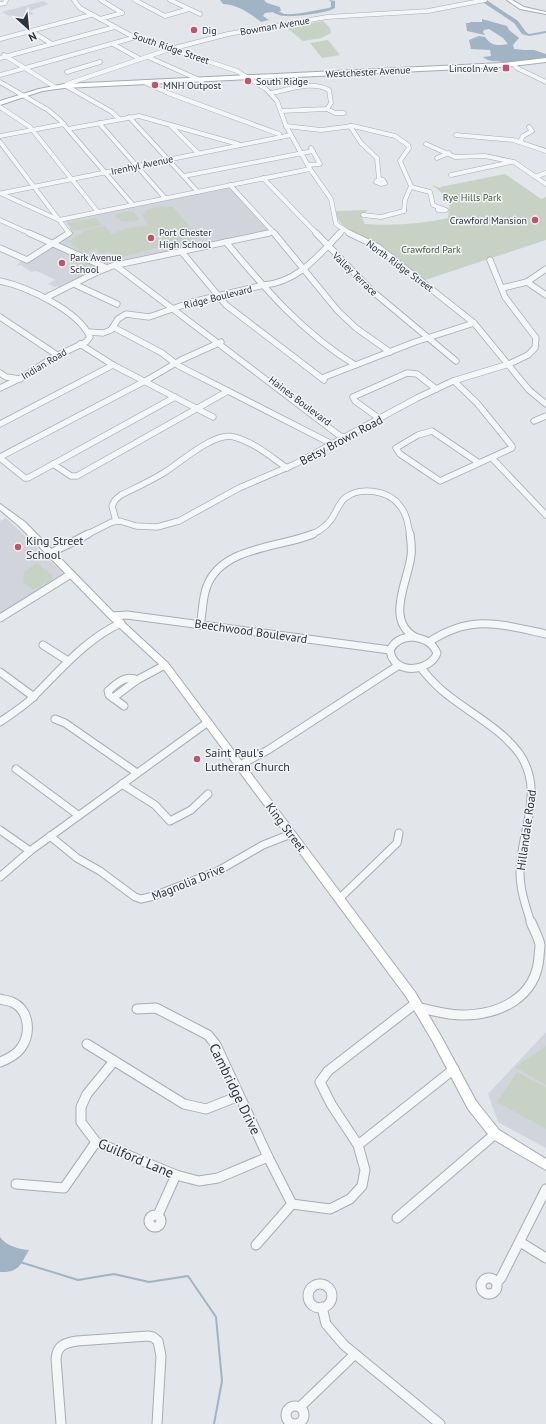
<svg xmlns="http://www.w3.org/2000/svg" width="546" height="1424" viewBox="0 0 546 1424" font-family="'PT Sans',sans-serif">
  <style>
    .built { fill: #d1d4db }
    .green { fill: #c8d2c4 }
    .water { fill: #a1b4c5 }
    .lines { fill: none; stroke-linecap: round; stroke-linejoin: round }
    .stream { stroke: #a1b4c5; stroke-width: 2 }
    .river { fill: #a1b4c5; fill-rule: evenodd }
    .minor-far3-casing { stroke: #a8acb3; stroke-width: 5 }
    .minor-far2-casing { stroke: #a8acb3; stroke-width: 7 }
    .minor-far1-casing { stroke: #a8acb3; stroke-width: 9 }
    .minor-casing { stroke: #a8acb3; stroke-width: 11 }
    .major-casing { stroke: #a3aab4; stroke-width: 2 }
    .minor-far3 { stroke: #f5f6f8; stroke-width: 4 }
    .minor-far2 { stroke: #f5f6f8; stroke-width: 5.5 }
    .minor-far1 { stroke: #f5f6f8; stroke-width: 7 }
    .minor { stroke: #f5f6f8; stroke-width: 9 }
    .major { fill: #fff; fill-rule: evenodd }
    .poi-dot { fill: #c15468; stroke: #f2f4f7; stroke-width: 1.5 }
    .labels { text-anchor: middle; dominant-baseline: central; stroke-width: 3; stroke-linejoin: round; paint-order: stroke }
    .far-street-label { font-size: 10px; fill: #2c3440; stroke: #f2f4f7 }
    .far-poi-label { font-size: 10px; fill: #2c3440; stroke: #f2f4f7; text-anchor: start }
    .far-park-label { font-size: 10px; fill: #425a3b; stroke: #f2f4f7 }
    .street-label { font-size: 12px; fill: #2c3440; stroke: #f2f4f7 }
    .poi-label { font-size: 12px; fill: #2c3440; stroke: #f2f4f7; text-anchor: start }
    .near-street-label { font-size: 14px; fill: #2c3440; stroke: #f2f4f7 }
  </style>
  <rect width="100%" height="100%" fill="#e2e5e9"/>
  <g class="built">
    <path d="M43,1L49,4L29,11L34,14L15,19L2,12Z"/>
    <path d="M229,187L269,231L109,264L61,289L57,286L55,287L48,284L55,280L50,277L36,271L31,272L21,265L16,266L22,261L33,260L70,235L72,232L65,221Z"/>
    <path d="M6,518L64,574L0,614V521Z"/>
    <path d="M546,1032V1148L498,1122L488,1094Z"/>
  </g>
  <g class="green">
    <path d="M323,21L330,28L331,33L321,38L303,41L287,28Z"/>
    <path d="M328,40L340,55L322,58L310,43Z"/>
    <path d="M505,174L541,199L546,197V240L425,280L376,243L344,227L337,218L336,211L368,210L361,216L365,224C393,226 421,224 448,218L450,200L447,196L443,195L442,193L432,185L441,188L440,187Z"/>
    <path d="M159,206L173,207L198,237C194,238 191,241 187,243C166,250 152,232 142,216L146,210Z"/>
    <path d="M130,211L134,212L140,220C131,221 119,225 115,214Z"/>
    <path d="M96,218L102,225L74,231L68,223Z"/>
    <path d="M148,225L162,244L159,247L119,258L109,252L100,254L96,248L85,254L79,250L69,241L84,232L83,230L105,226L111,234L124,229Z"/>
    <path d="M74,256L99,268H100L82,278L70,272L81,266L72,261L74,259L72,258Z"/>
    <path d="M37,563L53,576L52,580L33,590L23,582L24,572Z"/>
    <path d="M546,1046V1085L515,1067Z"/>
    <path d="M517,1072L546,1087V1129L497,1102Z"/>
  </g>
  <g class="water">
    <path d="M220,0H264L267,3L280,7L281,11L265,13L263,16L269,20L261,22C249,13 239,5 223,4Z"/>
    <path d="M482,19L507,26L509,30L519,38L513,45L514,49L524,50H534L546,54V57C533,59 493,67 483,57L491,56L490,50L471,49L469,40L479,36L485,37C491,46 498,46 508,44L503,38L489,29L484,30L483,32L485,35L467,31L466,23H470V22H482Z"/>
    <path d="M0,1237C5,1245 20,1250 29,1250C21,1264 19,1273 0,1272Z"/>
  </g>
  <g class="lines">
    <path class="stream" d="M20,1262L78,1280L114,1274L149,1282L188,1276L216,1317L222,1381L214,1424"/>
    <g class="river">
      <path d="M329,0L335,1V8C327,13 295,17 285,16C279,16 270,11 265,8C271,5 278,12 285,14C296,15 317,10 329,8L331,7V2Z"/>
      <path d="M484,1H488L518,21L526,32L529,34L546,31V33L529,36L522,34L514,23L484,3Z"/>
    </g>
    <g class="minor-far3-casing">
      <g id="minor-far3">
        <path d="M74,0L80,8L130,35L237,71L266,89L277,101L286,126L310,169L331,199L336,224L351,234"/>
        <path d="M101,0L122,13"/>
        <path d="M135,0L165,16L189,9"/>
        <path d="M170,0L200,14"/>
        <path d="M0,4L5,3L6,0"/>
        <path d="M100,19L122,13"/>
        <path d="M31,31L52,44"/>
        <path d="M0,39L91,15"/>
        <path d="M113,44L140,59"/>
        <path d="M4,55L55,87"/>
        <path d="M148,57L202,81"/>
        <path d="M0,58L115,27"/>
        <path d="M513,64L517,68L546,82"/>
        <path d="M67,72L100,62"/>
        <path d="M0,75L136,37"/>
        <path d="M0,82L48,110L60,120L133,205"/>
        <path d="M144,82L168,93L279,134L281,137"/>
        <path d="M68,87L66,85L67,84L167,50L228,34L327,17L428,11L485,0"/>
        <path d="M68,87L112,112L119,119"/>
        <path d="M271,93C289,90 312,80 329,90L331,103L327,109L281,111"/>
        <path d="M0,107L30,127L98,212"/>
        <path d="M327,109L335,113H344"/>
        <path d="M129,117L198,192"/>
        <path d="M99,123L165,198"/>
        <path d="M171,126L198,153"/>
        <path d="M286,126L321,130L353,126L395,136L408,145L409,148L400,161L411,186L405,200L404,211"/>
        <path d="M350,126L361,143L377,158L379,179"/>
        <path d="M68,129L139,116L238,144"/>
        <path d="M456,135L513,140L546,151"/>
        <path d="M0,136L64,124"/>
        <path d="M0,142L69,233L68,234"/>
        <path d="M520,142L523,136L532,131L529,127"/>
        <path d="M426,144L455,157L485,156L514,162L546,184"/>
        <path d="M437,158L449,153"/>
        <path d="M308,165L320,164L311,148"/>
        <path d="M451,175L511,162"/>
        <path d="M184,176L313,151"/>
        <path d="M535,177L546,173"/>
        <path d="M263,178L317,234"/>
        <path d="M379,179L383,180L385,183L381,184L376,182Z"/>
        <path d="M230,185L275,234"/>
        <path d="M411,187L430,192L433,205L446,210H438V207"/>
        <path d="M0,193L59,220L310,169"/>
        <path d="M3,193L291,135"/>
        <path d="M363,215L381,217L404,211"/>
        <path d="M0,220L31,234"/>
        <path d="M264,234L273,232"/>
        <path d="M339,234L343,230"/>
      </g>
    </g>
    <g class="minor-far2-casing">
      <g id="minor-far2">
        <path d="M29,233L107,268"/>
        <path d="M274,233L338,311L356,328L390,352"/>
        <path d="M316,233L371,290L456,361"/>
        <path d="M349,233L378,247L474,323L529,390L546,404"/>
        <path d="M226,242C265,289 303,333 355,365"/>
        <path d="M0,248L27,260L69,233"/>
        <path d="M181,251L226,305L324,380"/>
        <path d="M115,265L340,436L345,437"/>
        <path d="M0,281C27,287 78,310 90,337L86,342L52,358L23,377L0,388"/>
        <path d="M527,282L546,295"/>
        <path d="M74,284L117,304"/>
        <path d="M502,288L527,282L546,269"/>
        <path d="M45,298L95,273L112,266L269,233"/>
        <path d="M0,317L57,355"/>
        <path d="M113,327L162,353L179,366L332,444"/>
        <path d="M88,332L103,333L111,330L118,319L126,314L149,317L192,302L264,285C298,282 318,256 340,233"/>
        <path d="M80,344L113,365L213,417"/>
        <path d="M0,373L6,377L20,379"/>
        <path d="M322,378L415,342L474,323"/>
        <path d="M454,381L477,403L512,446V448L440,481L400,454L396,448L418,435L432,431L479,463"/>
        <path d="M380,419L355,401L353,397L407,373L417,374L436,389"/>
        <path d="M534,421L546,416"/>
        <path d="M0,424L113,365"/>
        <path d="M0,457L147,380L181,360L221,342"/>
        <path d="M0,458L25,478H28L175,397"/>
        <path d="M492,458L546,515"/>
        <path d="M53,464L71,476H77L228,391"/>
        <path d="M116,521L112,506L115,500L121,495C135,488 151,481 165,472C181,462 215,431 234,437C254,442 271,457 287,468"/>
        <path d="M86,535L112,522L120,521L136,526L157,527L179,521L239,488L295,464L417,398L453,381L509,364L528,355L535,348L536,338L505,297L490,260"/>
        <path d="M311,535C322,530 330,524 335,513C338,508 340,502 345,498C360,486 389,490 400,506C407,514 408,525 410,535"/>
      </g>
    </g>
    <g class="minor-far1-casing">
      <g id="minor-far1">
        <path d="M410,534C411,541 412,549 411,556C408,581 385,620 415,637"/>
        <path d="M51,553L88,534"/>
        <path d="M112,616L127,615L390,650"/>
        <path d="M0,618L71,574"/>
        <path d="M200,625C203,612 202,598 207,586C222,546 280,548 313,534"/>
        <path d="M413,637C425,639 432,642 437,653C432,669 402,675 393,659C391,657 391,653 390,650C395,640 403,637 413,637Z"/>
        <path d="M429,642C471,614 500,624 546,634"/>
        <path d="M43,645L68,661"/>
        <path d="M421,668C429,678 438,688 449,696C472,714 501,729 519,753C546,792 520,831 520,873C520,890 526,907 531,923"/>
        <path d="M0,672L34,697"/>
        <path d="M113,698L137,680L165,665"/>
        <path d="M124,706L109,695L108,691C116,684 126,674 137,680"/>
        <path d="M55,719L65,723L137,773"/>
        <path d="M0,722C10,715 21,708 30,700C59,672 84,640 121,623"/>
        <path d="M240,765L268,750L399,665"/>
        <path d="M16,769L78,815"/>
        <path d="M122,784L155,805L170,821L191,810L208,794"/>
        <path d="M0,830L30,851"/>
        <path d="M50,836L77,858L100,871L135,897L141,899L154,896L218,871L263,845L291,834"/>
        <path d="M0,877L30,851L208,722"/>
        <path d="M340,898L397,843L399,833"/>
      </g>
    </g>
    <g class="minor-casing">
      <g id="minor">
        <path d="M0,999C4,1000 9,1001 12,1002C30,1010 31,1034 21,1048C16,1055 8,1059 0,1062"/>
        <path d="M420,1008C434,1011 448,1015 462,1015C499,1015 536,998 539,957C539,953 540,949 540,945C539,938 534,930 531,922"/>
        <path d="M137,1009L156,1008L208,1035L216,1045L268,1157L292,1204L330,1209L350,1199L362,1186L365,1170L358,1145L454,1069"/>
        <path d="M87,1044L184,1104L206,1109L239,1096"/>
        <path d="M114,1061L87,1094L81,1107V1122L96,1142L176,1175L199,1181L218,1178L268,1157"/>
        <path d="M358,1145L331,1104L320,1082L328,1071L416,1003"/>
        <path d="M16,1184L64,1188L96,1142"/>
        <circle cx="155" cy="1221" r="6"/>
        <path d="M158,1215L176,1175"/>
        <path d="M397,1218L495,1134"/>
        <path d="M520,1242L546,1258"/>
        <path d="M256,1245L292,1204"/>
        <circle cx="489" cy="1286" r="8"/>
        <path d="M497,1282L501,1278L546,1189"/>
        <circle cx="320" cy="1296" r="12"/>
        <path d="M322,1307L326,1324L344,1345L440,1424"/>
        <circle cx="295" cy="1415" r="9"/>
        <path d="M300,1407L355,1354"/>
        <path d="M61,1424L56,1359C57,1345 65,1343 77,1341L148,1336L153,1337L158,1341L161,1356L157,1424"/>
      </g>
    </g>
    <g class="major-casing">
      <g id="major">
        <path d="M507,0H512L524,7L546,12V14L520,9Z"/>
        <path d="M546,58V62L503,67L64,88L42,91L0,105V101L39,89L64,84L503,63Z"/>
        <path d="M0,504L25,522L115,614L168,663L415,992L441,1036L476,1101L499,1130L546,1159V1170L491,1138L468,1109L433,1042L407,998L162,667L109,618L19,526L0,510Z"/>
      </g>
    </g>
    <use href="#minor-far3" class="minor-far3"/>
    <use href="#minor-far2" class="minor-far2"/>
    <use href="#minor-far1" class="minor-far1"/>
    <use href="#minor" class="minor"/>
    <use href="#major" class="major"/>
  </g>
  <g class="poi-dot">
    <circle cx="194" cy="30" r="4"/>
    <rect x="502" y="64" width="8" height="8" rx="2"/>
    <circle cx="248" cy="81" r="4"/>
    <circle cx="155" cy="85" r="4"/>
    <circle cx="535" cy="220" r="4"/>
    <circle cx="151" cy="238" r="4"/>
    <circle cx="62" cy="263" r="4"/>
    <circle cx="18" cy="547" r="4"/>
    <circle cx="197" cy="759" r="4"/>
  </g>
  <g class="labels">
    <g class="far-street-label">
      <text transform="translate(275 26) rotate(-10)">Bowman Avenue</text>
      <text transform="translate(171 48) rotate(19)">South Ridge Street</text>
      <text transform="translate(368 72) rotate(-3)">Westchester Avenue</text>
      <text transform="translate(142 165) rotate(-12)">Irenhyl Avenue</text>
      <text transform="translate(400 266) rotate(36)">North Ridge Street</text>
      <text transform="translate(355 274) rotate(44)">Valley Terrace</text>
      <text transform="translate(218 297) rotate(-14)">Ridge Boulevard</text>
      <text transform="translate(44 364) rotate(-31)">Indian Road</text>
      <text transform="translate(300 401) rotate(37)">Haines Boulevard</text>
    </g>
    <g class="far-poi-label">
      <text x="202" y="30">Dig</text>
      <text x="498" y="68" text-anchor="end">Lincoln Ave</text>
      <text x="256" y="81">South Ridge</text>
      <text x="163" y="85">MNH Outpost</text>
      <text x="527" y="220" text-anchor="end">Crawford Mansion</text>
      <text x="159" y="232">Port Chester<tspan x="159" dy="12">High School</tspan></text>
      <text x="70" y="257">Park Avenue<tspan x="70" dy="12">School</tspan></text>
    </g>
    <g class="far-park-label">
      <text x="472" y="197">Rye Hills Park</text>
      <text x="431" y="249">Crawford Park</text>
    </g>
    <g class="street-label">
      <text transform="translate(341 440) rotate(-28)">Betsy Brown Road</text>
      <text transform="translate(251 631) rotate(8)">Beechwood Boulevard</text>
      <text transform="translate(286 827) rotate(53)">King Street</text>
      <text transform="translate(526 830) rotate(-82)">Hillandale Road</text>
      <text transform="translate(188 882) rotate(-22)">Magnolia Drive</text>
    </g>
    <g class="poi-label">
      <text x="26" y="540">King Street<tspan x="26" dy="14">School</tspan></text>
      <text x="205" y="752">Saint Paul's<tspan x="205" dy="14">Lutheran Church</tspan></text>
    </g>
    <g class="near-street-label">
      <text transform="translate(235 1089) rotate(64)">Cambridge Drive</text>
      <text transform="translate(136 1158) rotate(23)">Guilford Lane</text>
    </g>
  </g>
  <g transform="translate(28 28) rotate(153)" stroke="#f2f4f7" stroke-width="3" paint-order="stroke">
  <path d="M0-3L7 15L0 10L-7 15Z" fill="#2c3440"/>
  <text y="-6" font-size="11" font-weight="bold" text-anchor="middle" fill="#2c3440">N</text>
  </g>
</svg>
